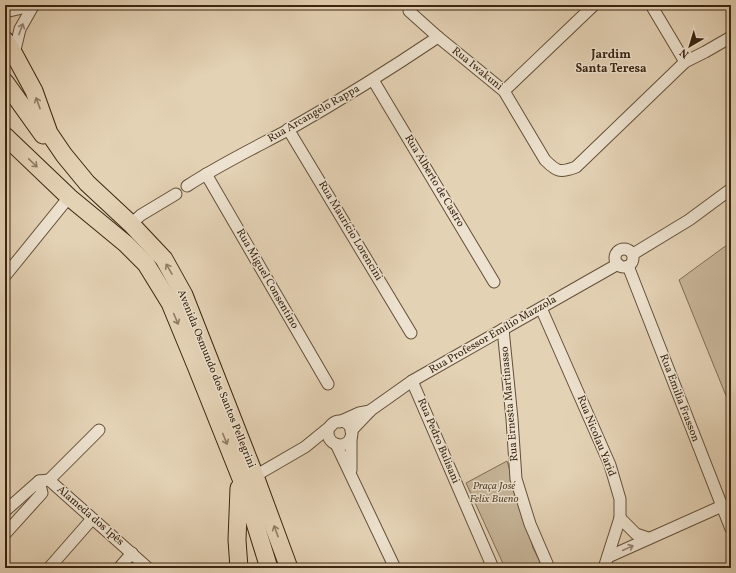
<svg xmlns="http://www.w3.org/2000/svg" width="736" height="573" viewBox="0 0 736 573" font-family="Vollkorn,serif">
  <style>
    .green { fill: #c7b599; stroke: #806d54 }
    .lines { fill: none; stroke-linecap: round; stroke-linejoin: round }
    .street-casing { stroke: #645039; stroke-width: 13 }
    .primary-casing { stroke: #3a2510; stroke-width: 19 }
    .street { stroke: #ede2cf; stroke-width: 11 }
    .primary { stroke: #e4d2b5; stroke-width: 17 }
    .oneway { stroke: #948470 }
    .oneway2 { stroke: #8f7c62 }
    .labels { text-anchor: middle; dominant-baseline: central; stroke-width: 3; stroke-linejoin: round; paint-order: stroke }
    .street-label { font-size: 11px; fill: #3a2510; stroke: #ede2cf }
    .park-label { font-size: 11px; font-style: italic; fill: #5d4932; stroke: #ede2cf }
    .neighbourhood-label { font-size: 12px; font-weight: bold; fill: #3a2510; stroke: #ede2cf }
  </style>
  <rect width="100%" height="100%" fill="#e4d2b5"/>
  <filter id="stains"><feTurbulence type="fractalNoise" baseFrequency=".005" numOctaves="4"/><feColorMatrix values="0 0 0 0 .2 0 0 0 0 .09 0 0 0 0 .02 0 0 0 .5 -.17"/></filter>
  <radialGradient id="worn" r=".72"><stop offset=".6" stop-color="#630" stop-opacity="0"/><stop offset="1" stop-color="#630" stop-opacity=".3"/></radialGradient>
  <g class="green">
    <path d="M731,242V408L679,280Z"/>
    <path d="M507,461L533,548L543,568H505L466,483Z"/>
  </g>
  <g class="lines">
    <g class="street-casing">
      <g id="street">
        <path d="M651,5L685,62"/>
        <path d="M409,11L438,37L504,91L545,160C557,172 560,173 576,167L685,62L705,52L731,37"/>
        <path d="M5,12L35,5"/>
        <path d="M14,54L20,29L33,6"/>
        <path d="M373,80L494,282"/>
        <path d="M504,91L594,5"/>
        <path d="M288,129L411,333"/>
        <path d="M206,174L328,384"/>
        <path d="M187,186C219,165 254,148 288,130C339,101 389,70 438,37"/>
        <path d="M131,224L141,215L176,194"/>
        <circle cx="624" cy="258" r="9"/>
        <path d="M633,254L689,220L731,189"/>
        <path d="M628,266L731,529"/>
        <path d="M5,276L69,197"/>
        <path d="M541,308L610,465L620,499V518L604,568"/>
        <path d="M503,329L512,419L516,479L530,524L549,568"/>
        <path d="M412,381L493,568"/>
        <circle cx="340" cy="433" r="12"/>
        <path d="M339,422L359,413L370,411"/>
        <path d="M351,431L371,410L412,381L618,264"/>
        <path d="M336,444L395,568"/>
        <path d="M351,470V437"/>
        <path d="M255,476L305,447L332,425"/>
        <path d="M49,480L148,568"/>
        <path d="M5,511L39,481L49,480L99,430"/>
        <path d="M620,518L636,534L648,538"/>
        <path d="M5,534L42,493L39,481"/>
        <path d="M608,557L722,506"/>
        <path d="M49,568L92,519"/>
        <path d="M119,568L132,553"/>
      </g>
    </g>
    <g class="primary-casing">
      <g id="primary">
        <path d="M5,40L14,54L34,91L49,133L64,155L87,183L131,224L164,259L184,295L255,476L289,568"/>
        <path d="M5,82L43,135"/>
        <path d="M5,136L69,197L126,244L146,264L170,303L196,366L242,481L269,568"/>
        <path d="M239,568L237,540L239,488"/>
      </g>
    </g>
    <use href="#street" class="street"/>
    <use href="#primary" class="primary"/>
  </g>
  <defs><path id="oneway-shaft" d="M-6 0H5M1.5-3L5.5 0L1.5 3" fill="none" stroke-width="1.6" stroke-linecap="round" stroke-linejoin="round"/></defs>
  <g class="oneway">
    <use href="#oneway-shaft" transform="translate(21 29) rotate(-69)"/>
    <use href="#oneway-shaft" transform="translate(628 548) rotate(-25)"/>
  </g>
  <g class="oneway2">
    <use href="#oneway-shaft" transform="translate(38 103) rotate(-110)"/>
    <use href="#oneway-shaft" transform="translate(33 163) rotate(44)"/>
    <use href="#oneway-shaft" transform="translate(169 269) rotate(-120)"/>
    <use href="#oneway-shaft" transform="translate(176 319) rotate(67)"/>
    <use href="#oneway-shaft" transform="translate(225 439) rotate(68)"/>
    <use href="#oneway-shaft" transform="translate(276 531) rotate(-110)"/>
  </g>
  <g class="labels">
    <g class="street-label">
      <text transform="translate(477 69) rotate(39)">Rua Iwakuni</text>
      <text transform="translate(314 114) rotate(-30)">Rua Arcangelo Rappa</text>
      <text transform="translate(434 181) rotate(59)">Rua Alberto de Castro</text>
      <text transform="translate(350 231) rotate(59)">Rua Maurício Lorencini</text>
      <text transform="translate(267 279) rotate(60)">Rua Miguel Consentino</text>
      <text transform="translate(493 335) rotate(-30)">Rua Professor Emílio Mazzola</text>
      <text transform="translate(216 379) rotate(68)">Avenida Osmundo dos Santos Pellegrini</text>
      <text transform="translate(679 398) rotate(69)">Rua Emilia Frasson</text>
      <text transform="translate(510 404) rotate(-95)">Rua Ernesta Martinasso</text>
      <text transform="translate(596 436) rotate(68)">Rua Nicolau Yarid</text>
      <text transform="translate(438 441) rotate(67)">Rua Pedro Bulisani</text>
      <text transform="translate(90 516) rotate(41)">Alameda dos Ipês</text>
    </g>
    <g class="park-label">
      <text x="494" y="486">Praça José<tspan x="494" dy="13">Felix Bueno</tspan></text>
    </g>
    <g class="neighbourhood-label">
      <text x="611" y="55">Jardim<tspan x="611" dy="14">Santa Teresa</tspan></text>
    </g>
  </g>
  <rect width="736" height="573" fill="none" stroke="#e4d2b5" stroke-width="20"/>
  <rect x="6" y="6" width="724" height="561" fill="none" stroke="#3a2510" stroke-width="2"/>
  <rect x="10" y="10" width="716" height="553" fill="none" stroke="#3a2510"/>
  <g transform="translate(690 46) rotate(218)" stroke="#ede2cf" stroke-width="3" paint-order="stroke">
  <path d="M0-3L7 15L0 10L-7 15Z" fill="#3a2510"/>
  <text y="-6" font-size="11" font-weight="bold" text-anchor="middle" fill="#3a2510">N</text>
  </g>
  <rect width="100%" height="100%" filter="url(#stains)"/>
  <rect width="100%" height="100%" fill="url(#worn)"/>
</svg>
